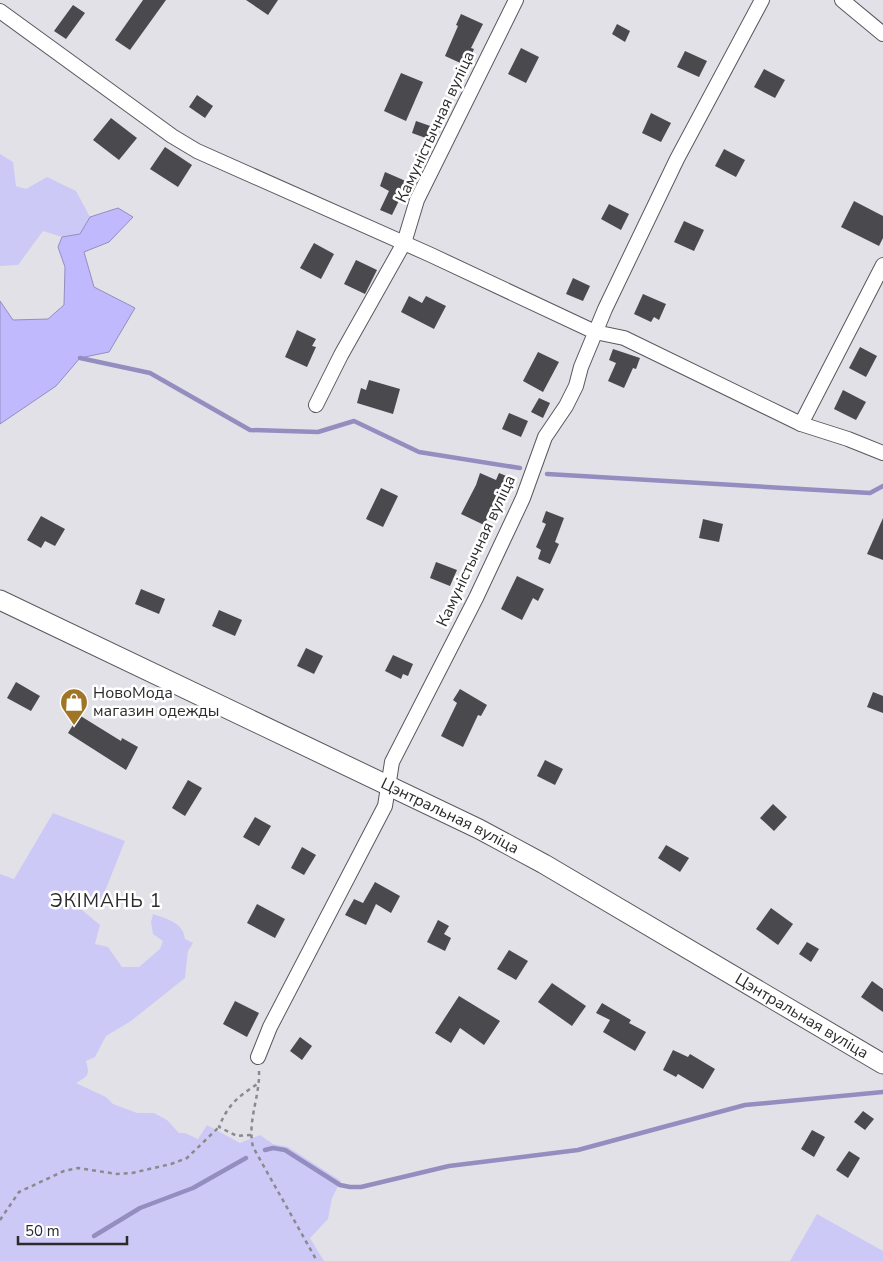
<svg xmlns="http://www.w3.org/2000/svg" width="883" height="1261" viewBox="0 0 883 1261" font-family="'Nunito Sans',sans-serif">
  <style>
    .green { fill: #cdc9f6 }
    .water { fill: #c0b9fe; stroke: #938ebf }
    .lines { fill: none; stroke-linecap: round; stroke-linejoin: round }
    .stream { stroke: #938ebf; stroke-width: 4.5 }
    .building { fill: #49494e }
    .minor-casing { stroke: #59585e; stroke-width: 16 }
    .major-casing { stroke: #59585e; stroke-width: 21 }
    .path { stroke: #8a8a8e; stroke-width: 2.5; stroke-dasharray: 4 4; stroke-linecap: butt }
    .minor { stroke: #fff; stroke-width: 14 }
    .major { stroke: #fff; stroke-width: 19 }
    .labels { text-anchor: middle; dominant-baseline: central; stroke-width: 5; stroke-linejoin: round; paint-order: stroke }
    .street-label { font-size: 16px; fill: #2b2b2d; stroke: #fff }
    .poi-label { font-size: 16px; fill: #2b2b2d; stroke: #fff; text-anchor: start }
    .quarter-label { font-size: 19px; letter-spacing: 1px; fill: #2b2b2d; stroke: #fff }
  </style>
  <rect width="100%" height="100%" fill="#e2e1e8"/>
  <g class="green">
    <path d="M0,154L13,162L16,186L26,189L47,177L76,191L90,217L80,234L62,237L43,231L18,265L0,266Z"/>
    <path d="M53,813L125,841L101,901L95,904L81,898L77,906L100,925L95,944L108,947L122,967H139L160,949L163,941L153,934L151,922L153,914C167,919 183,922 185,939L193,943L188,951L185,978L131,1021L106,1036L95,1057L86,1061C90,1076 88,1076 76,1083L106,1097L113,1104L137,1113H154L167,1120L179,1133H185L198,1139L207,1125L240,1143L260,1135L273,1144L288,1147L341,1181L332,1198L328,1219L310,1238L324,1261H0V874L14,879Z"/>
    <path d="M817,1214L883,1251V1261H790Z"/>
  </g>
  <path class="water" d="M118,208L133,217L109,242L84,252L94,287L135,308L109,352L80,358L56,386L0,424V301L13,320L48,319L64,305L65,267L58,247L62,237L80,234L90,217Z"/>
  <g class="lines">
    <g class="stream">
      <path d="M80,358L150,373L250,430L318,432L354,421L419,452L520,468"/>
      <path d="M547,474L870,493L883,486"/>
      <path d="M265,1150L273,1148L285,1150L340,1185L350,1187H361L449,1166L578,1150L745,1105L883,1092"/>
      <path d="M94,1236L140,1208L193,1188L246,1158"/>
    </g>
  </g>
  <g class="building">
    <path d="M143,0H166L130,50L115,40Z"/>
    <path d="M246,0H278L268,15Z"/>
    <path d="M73,5L85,13L66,39L54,31Z"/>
    <path d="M461,14L483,24L471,48L474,49L467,66L445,56L458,26L456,25Z"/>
    <path d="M617,24L630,31L625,42L612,34Z"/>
    <path d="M521,48L539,57L526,83L508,74Z"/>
    <path d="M685,51L707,61L699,77L677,67Z"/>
    <path d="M764,69L785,80L775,98L754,87Z"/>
    <path d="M401,73L423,82L406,121L384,111Z"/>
    <path d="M197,95L213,106L205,118L189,107Z"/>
    <path d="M651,113L671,123L661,142L642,133Z"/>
    <path d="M111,118L137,138L119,160L93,140Z"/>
    <path d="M416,121L436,128L431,140L412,133Z"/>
    <path d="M165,147L192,165L178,187L150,169Z"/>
    <path d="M724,149L745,160L736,177L715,166Z"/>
    <path d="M385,172L408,182L392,215L380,210L389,191L380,186Z"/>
    <path d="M854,201L883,216V238L879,246L841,227Z"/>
    <path d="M609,204L629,214L621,230L601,219Z"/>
    <path d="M684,221L704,230L694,251L674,242Z"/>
    <path d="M314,243L334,254L321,279L300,268Z"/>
    <path d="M356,260L377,270L365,294L344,284Z"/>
    <path d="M573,278L590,286L583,301L566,294Z"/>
    <path d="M643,294L666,304L659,320L654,317L651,322L634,314Z"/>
    <path d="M409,296L422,303L426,296L446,306L434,329L401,312Z"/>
    <path d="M297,330L316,339L312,346L316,347L307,367L285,357Z"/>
    <path d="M860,347L877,356L866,377L849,368Z"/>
    <path d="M613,349L640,358L636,369L633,368L624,388L608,381L616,363L609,360Z"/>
    <path d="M538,352L559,362L543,392L523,381Z"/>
    <path d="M369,380L400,389L393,414L357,403L361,388L366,390Z"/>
    <path d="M843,390L866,402L856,420L834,409Z"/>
    <path d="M539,398L550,403L543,418L531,412Z"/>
    <path d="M509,413L528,421L521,437L502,429Z"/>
    <path d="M480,473L496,480L499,473L514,479L506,498L500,495L484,525L461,514L476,485Z"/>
    <path d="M381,488L398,496L383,527L366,519Z"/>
    <path d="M546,511L564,518L555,542L559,544L550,564L538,559L541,550L536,547L546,524L542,522Z"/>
    <path d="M41,516L65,529L55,546L45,541L41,548L27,540Z"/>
    <path d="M883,518V560L867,554Z"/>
    <path d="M703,519L723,524L719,542L699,538Z"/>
    <path d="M436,562L457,570L450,586L430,578Z"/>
    <path d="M517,576L544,589L538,601L533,598L522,620L501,609Z"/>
    <path d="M141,589L165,599L159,614L135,604Z"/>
    <path d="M219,610L242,620L235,636L212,626Z"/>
    <path d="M306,648L323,656L314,674L297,666Z"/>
    <path d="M393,655L413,664L408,676L403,674L401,679L385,671Z"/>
    <path d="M16,682L40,696L31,711L7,698Z"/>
    <path d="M460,689L487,705L481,716L478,715L463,747L441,736L457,703L453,700Z"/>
    <path d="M873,692L883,696V713L867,707Z"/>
    <path d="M79,715L121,741L122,738L138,747L126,770L68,733Z"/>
    <path d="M545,760L563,769L555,785L537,776Z"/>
    <path d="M188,780L202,788L185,816L172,808Z"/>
    <path d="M773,804L787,817L774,831L760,818Z"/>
    <path d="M255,817L271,826L259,846L243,837Z"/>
    <path d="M666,845L689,858L680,872L658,858Z"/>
    <path d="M302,847L316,855L304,875L291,868Z"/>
    <path d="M375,882L400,896L391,913L376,904L366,925L345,915L354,899L363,903Z"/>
    <path d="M257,904L285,919L275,938L247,923Z"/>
    <path d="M771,908L793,924L778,945L756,929Z"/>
    <path d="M438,920L449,926L444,934L451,938L445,951L427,942Z"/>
    <path d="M807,942L819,949L811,962L799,954Z"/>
    <path d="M509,950L528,961L516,980L497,969Z"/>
    <path d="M872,981L883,989V1012L861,997Z"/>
    <path d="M552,983L586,1006L572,1026L538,1002Z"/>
    <path d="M459,996L500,1021L484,1045L460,1028L451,1043L435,1033Z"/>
    <path d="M235,1001L259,1013L247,1037L223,1024Z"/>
    <path d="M602,1003L631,1020L629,1023L646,1032L635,1051L603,1032L610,1020L596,1013Z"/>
    <path d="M300,1037L312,1046L302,1060L290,1051Z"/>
    <path d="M673,1050L688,1057L690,1054L715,1069L703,1089L678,1074L676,1077L663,1070Z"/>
    <path d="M863,1111L874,1119L865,1130L854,1122Z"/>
    <path d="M812,1130L825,1137L814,1157L801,1149Z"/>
    <path d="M849,1151L860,1158L848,1178L836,1170Z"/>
  </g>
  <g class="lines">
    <g class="minor-casing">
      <g id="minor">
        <path d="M842,0L883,34"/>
        <path d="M0,11L172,136L197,151L431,255L595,332L624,338L801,424L848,439L883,453"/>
        <path d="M316,405L341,355L404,243L417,200L516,0"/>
        <path d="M801,424L883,265"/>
        <path d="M258,1057L270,1027L385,806L392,762L476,598L523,498L545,437L566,406L576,386L581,367L605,309L677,159L762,0"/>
      </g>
    </g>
    <g class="major-casing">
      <g id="major">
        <path id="s1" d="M0,600L479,829L544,864L883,1064"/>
      </g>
    </g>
    <g class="path">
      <path d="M259,1071C260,1097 247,1121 253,1147L317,1261"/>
      <path d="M251,1135L237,1136L219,1127C228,1104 239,1096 259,1083"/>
      <path d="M0,1220L19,1192L64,1171L78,1168L117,1174L132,1173L171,1164L187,1158L219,1127"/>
    </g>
    <use href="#minor" class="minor"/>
    <use href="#major" class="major"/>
  </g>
  <defs>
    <g id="shop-pin" transform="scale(1.4375)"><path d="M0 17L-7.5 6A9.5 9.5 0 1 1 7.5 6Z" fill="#a07525" stroke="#fff"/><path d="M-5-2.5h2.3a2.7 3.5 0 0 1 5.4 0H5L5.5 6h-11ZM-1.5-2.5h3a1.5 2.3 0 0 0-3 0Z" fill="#fff"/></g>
  </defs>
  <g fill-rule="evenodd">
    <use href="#shop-pin" x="74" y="702"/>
  </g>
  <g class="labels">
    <g class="street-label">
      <text transform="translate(435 127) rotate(-65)">Камуністычная вуліца</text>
      <text transform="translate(476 551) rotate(-65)">Камуністычная вуліца</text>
      <text stroke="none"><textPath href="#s1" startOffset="499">Цэнтральная вуліца</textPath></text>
      <text stroke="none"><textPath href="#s1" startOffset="904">Цэнтральная вуліца</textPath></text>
    </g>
    <g class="poi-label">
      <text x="93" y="693">НовоМода<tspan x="93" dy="18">магазин одежды</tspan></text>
    </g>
    <g class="quarter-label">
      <text x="106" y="901">ЭКІМАНЬ 1</text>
    </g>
  </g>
  <path d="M18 1236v8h109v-8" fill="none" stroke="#2b2b2d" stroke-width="2.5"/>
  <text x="25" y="1236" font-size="15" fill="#2b2b2d" stroke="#ffffff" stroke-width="4" paint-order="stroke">50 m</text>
</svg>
